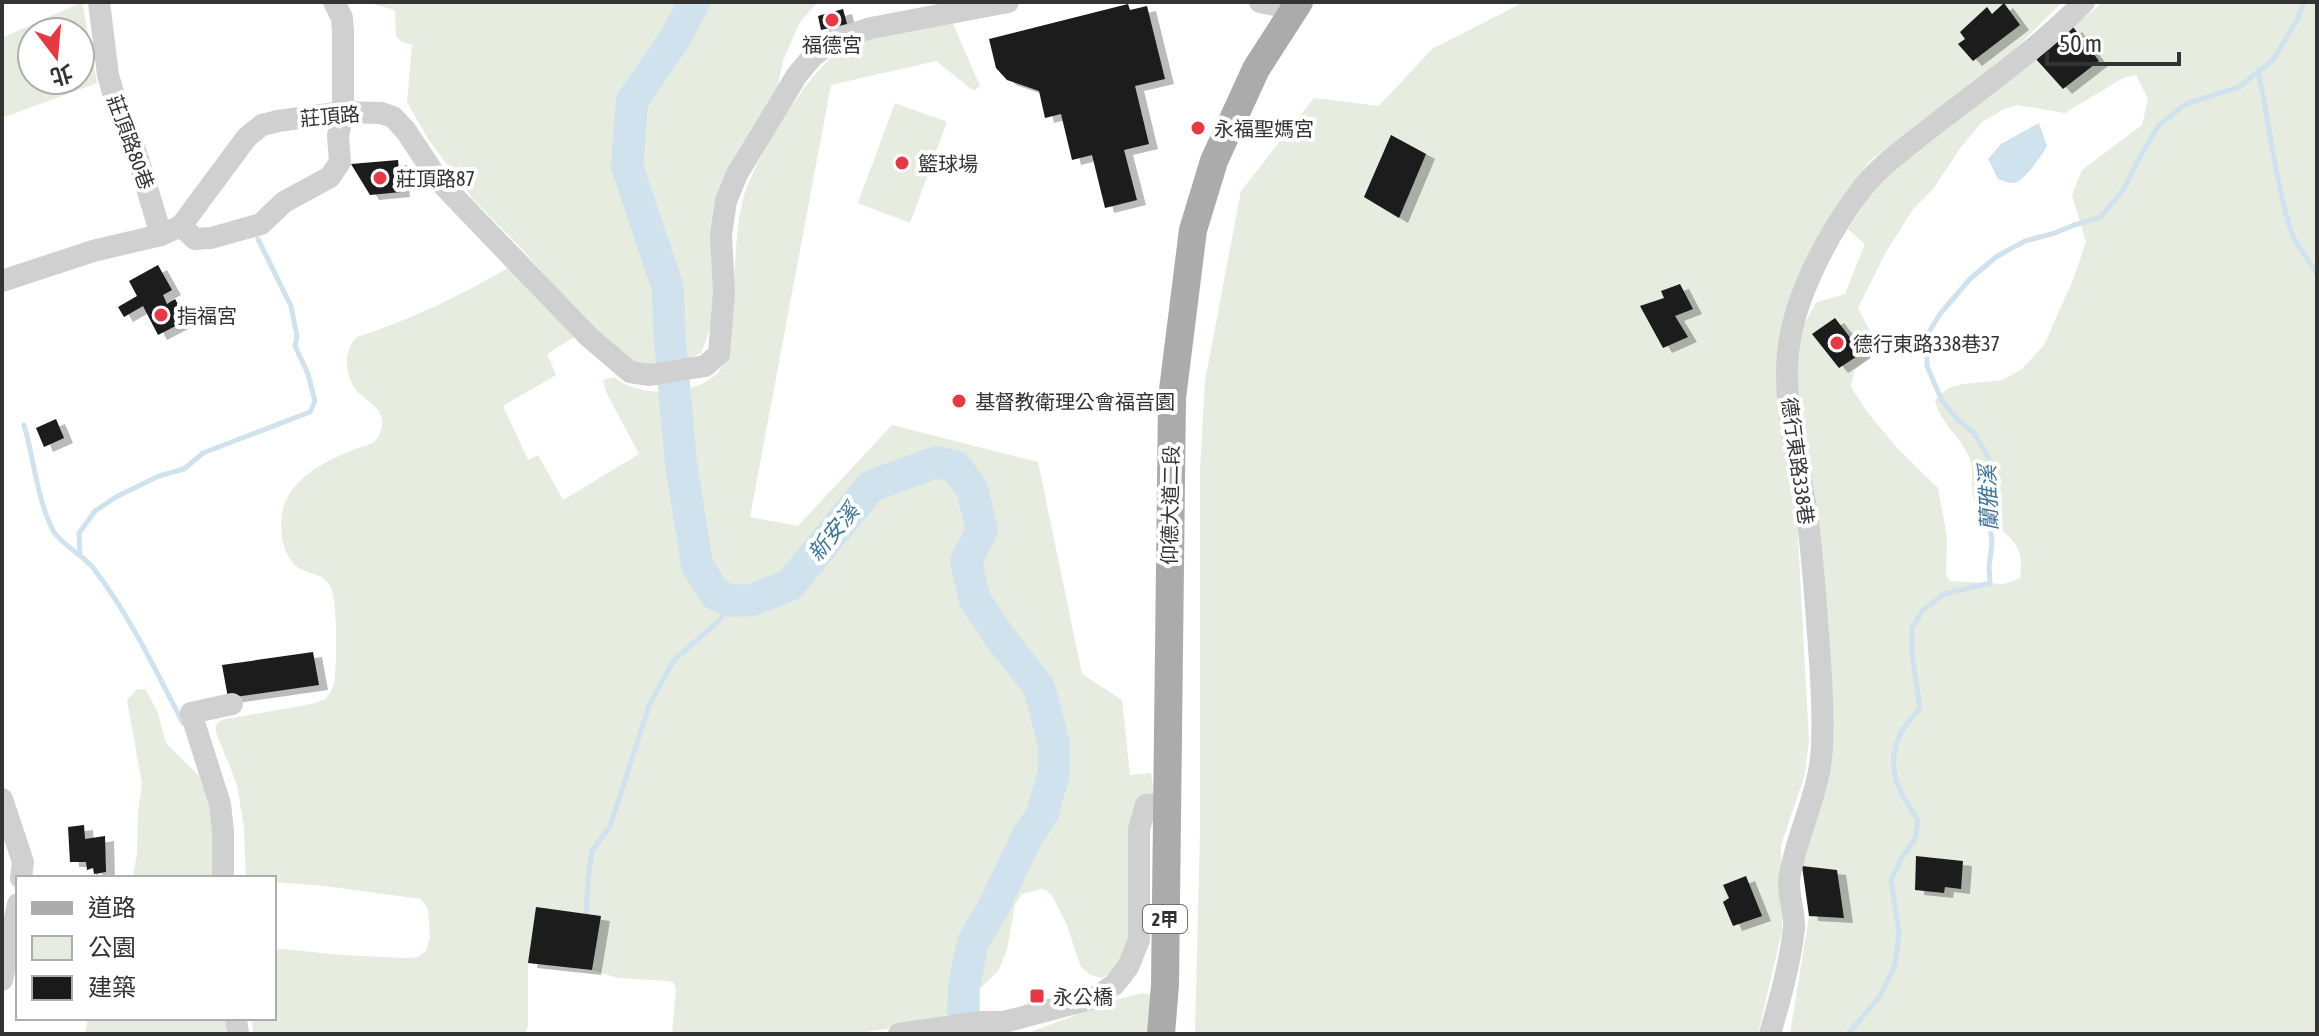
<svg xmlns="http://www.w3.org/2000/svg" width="2319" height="1036" viewBox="0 0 2319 1036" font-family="'Asap Condensed','Noto Sans TC',sans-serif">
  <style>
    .green { fill: #e6ecdf; fill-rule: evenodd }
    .water { fill: #cfe2ee }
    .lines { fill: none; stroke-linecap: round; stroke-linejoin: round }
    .stream { stroke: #cfe2ee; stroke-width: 5 }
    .river { stroke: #cfe2ee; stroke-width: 32 }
    .building { fill: #1a1a1a; filter: url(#shadow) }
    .minor { stroke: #d0d0d0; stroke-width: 22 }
    .major { stroke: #ababab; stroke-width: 28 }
    .poi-dot { fill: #e63946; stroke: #fff; stroke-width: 3 }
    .labels { text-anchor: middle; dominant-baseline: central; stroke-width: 8; stroke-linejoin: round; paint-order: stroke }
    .shield { fill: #fff; stroke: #707070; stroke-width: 2 }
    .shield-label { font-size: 18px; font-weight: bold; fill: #333 }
    .poi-label { font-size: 20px; fill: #333; stroke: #fff; text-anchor: start }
    .street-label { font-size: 20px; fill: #333; stroke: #fff }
    .water-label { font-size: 22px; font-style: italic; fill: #3f7597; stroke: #fff }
  </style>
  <defs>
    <filter id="shadow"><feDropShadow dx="9" dy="5" stdDeviation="0" flood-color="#0004"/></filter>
  </defs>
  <rect width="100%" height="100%" fill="#fff"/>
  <g class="green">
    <path d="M82,2L97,83L2,118V38ZM80,32V80H32V32Z"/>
    <path d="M366,2H818L800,22L783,61L778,85L733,159L710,329L701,353L683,361L645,365L627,359L577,312L522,249L473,199L428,139L407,102L412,45L400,41L396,36L395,10Z"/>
    <path d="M1524,2H2062L2014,50L1870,161L1842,198L1795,291L1797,519L1809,741L1805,774L1781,845L1782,931L1758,1034H1195L1200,830V470L1205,381L1241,191L1314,98L1379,106L1432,49Z"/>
    <path d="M2103,2H2317V1034H1790L1809,916L1844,917L1837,870L1802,866L1831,748L1794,382L1802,327L1817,302L1845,294L1865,244L1848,229L1885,173L2035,58L2063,89L2098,61L2073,27ZM2136,75L2148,99L2142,125L2082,170L2072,195L2086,242L2073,280L2044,345L2022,369L2003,380L1963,384L1948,388L1935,400C1940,423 1961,437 1970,459C1975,472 1969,490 1975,502C1977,507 1984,513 1988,516C2010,541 2025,541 2020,578L2004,584L1950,581L1946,575L1947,537L1938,488L1898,449L1868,413L1851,387L1854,371L1870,356L1876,343L1858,308L1886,252L1913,209L1933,189L1961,147L1982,122L2004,109L2017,105L2065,113L2123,78ZM1916,856L1963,861L1961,888L1945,887L1944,893L1915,890Z"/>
    <path d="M952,21L980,86L974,91L936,61L831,85L750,517L798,526L892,425L1038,462L1082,674L1122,700L1130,775L1151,773L1155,800L1142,804L1135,940L1111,974L1101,978L1090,975L1081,967L1066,923L1051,894L1046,890L1041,889L1022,894L1015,904L1007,950L998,971L956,1012L920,1024L852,1034H672L676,989L674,983L669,981L618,978L592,970L601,916L536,907L528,963V1026L525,1034H253L252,1018H274V948L340,955L407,958L418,957L426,951L430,938L428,909L421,899L325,886L274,882V878H246L244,829L237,785L216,732V725L221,720L311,704L326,699C329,694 333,689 334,683C337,667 338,598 330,586C324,574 309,574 299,568C281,557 278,524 284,506C293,477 326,461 353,450C359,447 370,446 375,441C379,438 382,429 382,424C384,406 362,400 354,387C344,371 344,349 357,337C411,320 459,296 508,268L576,336L547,354L556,375L503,406L528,460L538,455L563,500L639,454L606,392L603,380L614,377C639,397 687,397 713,377C720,372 724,364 727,356C729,336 732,315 733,295C736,264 735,233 742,203C751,163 813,61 850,44C882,29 918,26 952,21Z"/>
    <path d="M895,103L947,122L910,223L858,203Z"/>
    <path d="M137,689L146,690L158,713L166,743L199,776L216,820L213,878H133L137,853L138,813L142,784L127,700Z"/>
    <path d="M1142,993L1149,994L1157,1002L1156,1034H1026L1115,1000Z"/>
    <path d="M88,1018H226V1034H85Z"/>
  </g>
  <path class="water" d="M2039,123L2047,146C2043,154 2025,179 2017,182C2011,185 2004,181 1998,179L1988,159L2001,144Z"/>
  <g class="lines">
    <g class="stream">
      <path d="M2258,72C2270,123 2275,181 2291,231C2296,246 2309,260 2317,274"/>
      <path d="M24,425C34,458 37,501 54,532C61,544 83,555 94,569C130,616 156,671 183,723"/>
      <path d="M80,553L79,533L95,511L116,497L159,476L184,469L203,453L310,412L315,401L308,374L295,346L297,336L291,306L258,239"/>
      <path d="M586,917L588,879L592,851L610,826L650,703L674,660L719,621L731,601"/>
      <path d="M1848,1034L1880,996L1895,965L1899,933L1891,880L1901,859L1915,839L1918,820C1899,793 1884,766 1901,733C1905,724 1914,716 1920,708L1912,654V628L1923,610L1944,594L1990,583L1989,567L1992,543L1987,494L1990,477L1988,456L1974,433L1958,420L1942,401L1927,366V335L1940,314L1970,279L1996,257L2025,241L2055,233L2074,225L2101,217L2124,189L2137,162L2159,125L2186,104L2239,87L2273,60L2297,20L2304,2"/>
    </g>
    <path class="river" d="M694,2L676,37L632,101L627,166L668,288L669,330L681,463L697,565L715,594L731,601L752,600L790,585L871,486L937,462L956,467L972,489L982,530L966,561L975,600L999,636L1039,687L1054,744V773L1042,815L1028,835L992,910L973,942L964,987L963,1034"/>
  </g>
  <g class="building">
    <path d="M2004,3L2020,25L1973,61L1958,44L1965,39L1960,32L1987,7L1992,14Z"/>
    <path d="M1128,4L1130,10L1147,6L1165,79L1135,86L1149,144L1124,150L1137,200L1105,208L1092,155L1072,160L1061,114L1045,118L1039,91L1007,80L996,68L989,39Z"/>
    <path d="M843,9L847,24L821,30L818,16Z"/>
    <path d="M2073,27L2099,61L2063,89L2035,58Z"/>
    <path d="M1391,135L1426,154L1399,218L1364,197Z"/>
    <path d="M398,160L401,192L370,195L351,164Z"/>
    <path d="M158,265L172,290L163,295L167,304L175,299L187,320L158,335L143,306L124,317L118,307L137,296L129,281Z"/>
    <path d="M1680,284L1693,309L1675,316L1688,337L1663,348L1640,306L1664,298L1661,291Z"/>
    <path d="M1835,318L1862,353L1839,368L1812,334Z"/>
    <path d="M56,419L64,438L44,447L36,428Z"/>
    <path d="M313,652L319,685L228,698L222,665Z"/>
    <path d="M84,825L85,839L105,836L106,872L94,874L93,868L87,870L86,862H70L68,827Z"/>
    <path d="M1916,856L1963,861L1961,889L1945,887L1944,893L1915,890Z"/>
    <path d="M1802,866L1837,870L1844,918L1809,916Z"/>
    <path d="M1746,876L1762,916L1733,926L1723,902L1729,898L1723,885Z"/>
    <path d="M536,907L601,916L592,970L528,963Z"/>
  </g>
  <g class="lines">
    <g class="minor">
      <path d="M99,2L108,75L118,109L126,124L142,171L161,235"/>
      <path d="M1260,2L1294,9"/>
      <path d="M181,226L195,239L211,238L261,224L284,202L330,177L340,162L338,136L343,112V32L342,18L334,2"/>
      <path d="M2,281L93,251L161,235L181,226L247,137L262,125L278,121L343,112L381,113L393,117L406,131L439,181L589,337L630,372L650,375L705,366L719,354L724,292L721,235L726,201L737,174L797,75L813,56L832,41L871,28L1008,2"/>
      <path d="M2,799L23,862L21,878"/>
      <path d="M223,878V831L220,804L191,713L232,704"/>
      <path d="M2,980L18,904"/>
      <path d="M236,1018L238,1034"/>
      <path d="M899,1034L979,1022H1004L1094,998L1114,985L1128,967L1139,940V829L1146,805L1166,804"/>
      <path d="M1770,1034C1780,999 1790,964 1794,928C1795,910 1786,891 1790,874C1798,831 1821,789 1822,745C1824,699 1819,652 1816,606C1813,572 1811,537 1805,503C1797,454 1783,404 1788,353C1793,300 1826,237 1858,194C1877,167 1904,149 1929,129C1981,88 2037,50 2084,2"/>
    </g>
    <path class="major" d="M1161,1034L1165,985L1172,398L1193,230L1214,161L1256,69L1299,2"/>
  </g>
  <g class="poi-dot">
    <circle cx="832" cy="20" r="8"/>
    <circle cx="1198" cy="128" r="8"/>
    <circle cx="902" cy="163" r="8"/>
    <circle cx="380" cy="178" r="8"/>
    <circle cx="161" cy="315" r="8"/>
    <circle cx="1837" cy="343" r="8"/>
    <circle cx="959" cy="401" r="8"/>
    <rect x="1029" y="988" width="16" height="16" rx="4"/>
  </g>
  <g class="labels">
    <rect class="shield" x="1143" y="905" width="44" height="28" rx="6"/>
    <g class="shield-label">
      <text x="1165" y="919">2甲</text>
    </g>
    <g class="poi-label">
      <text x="832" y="44" text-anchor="middle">福德宮</text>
      <text x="1214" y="128">永福聖媽宮</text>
      <text x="918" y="163">籃球場</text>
      <text x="396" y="178">莊頂路87</text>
      <text x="177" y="315">指福宮</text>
      <text x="1853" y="343">德行東路338巷37</text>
      <text x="975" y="401">基督教衛理公會福音園</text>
      <text x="1053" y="996">永公橋</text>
    </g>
    <g class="street-label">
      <text transform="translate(330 116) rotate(-5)">莊頂路</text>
      <text transform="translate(131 142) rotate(70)">莊頂路80巷</text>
      <text transform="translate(1798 461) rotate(82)">德行東路338巷</text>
      <text transform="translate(1170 505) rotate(-89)">仰德大道二段</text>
    </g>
    <g class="water-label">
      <text transform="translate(1988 498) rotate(-92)">蘭雅溪</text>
      <text transform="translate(833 532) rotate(-51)">新安溪</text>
    </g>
  </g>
  <rect width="2319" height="1036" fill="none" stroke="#333333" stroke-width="8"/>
  <rect x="16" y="876" width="260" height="144" fill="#ffffff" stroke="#adadad" stroke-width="2"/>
  <rect x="32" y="902" width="40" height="12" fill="#ababab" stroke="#adadad" stroke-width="2"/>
  <text x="88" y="916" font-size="24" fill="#333333">道路</text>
  <rect x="32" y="936" width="40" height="24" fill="#e6ecdf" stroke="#adadad" stroke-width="2"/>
  <text x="88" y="956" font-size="24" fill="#333333">公園</text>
  <rect x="32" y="976" width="40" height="24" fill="#1a1a1a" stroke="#adadad" stroke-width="2"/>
  <text x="88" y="996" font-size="24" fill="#333333">建築</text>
  <g transform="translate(56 56) rotate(164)"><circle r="38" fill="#ffffff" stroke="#adadad" stroke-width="2"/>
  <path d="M0-6L14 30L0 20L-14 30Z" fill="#e63946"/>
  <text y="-12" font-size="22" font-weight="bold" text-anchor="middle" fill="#333333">北</text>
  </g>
  <path d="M2047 52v12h132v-12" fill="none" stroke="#333333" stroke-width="4"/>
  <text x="2059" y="52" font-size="24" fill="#333333" stroke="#ffffff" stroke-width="6" paint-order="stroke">50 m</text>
</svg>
